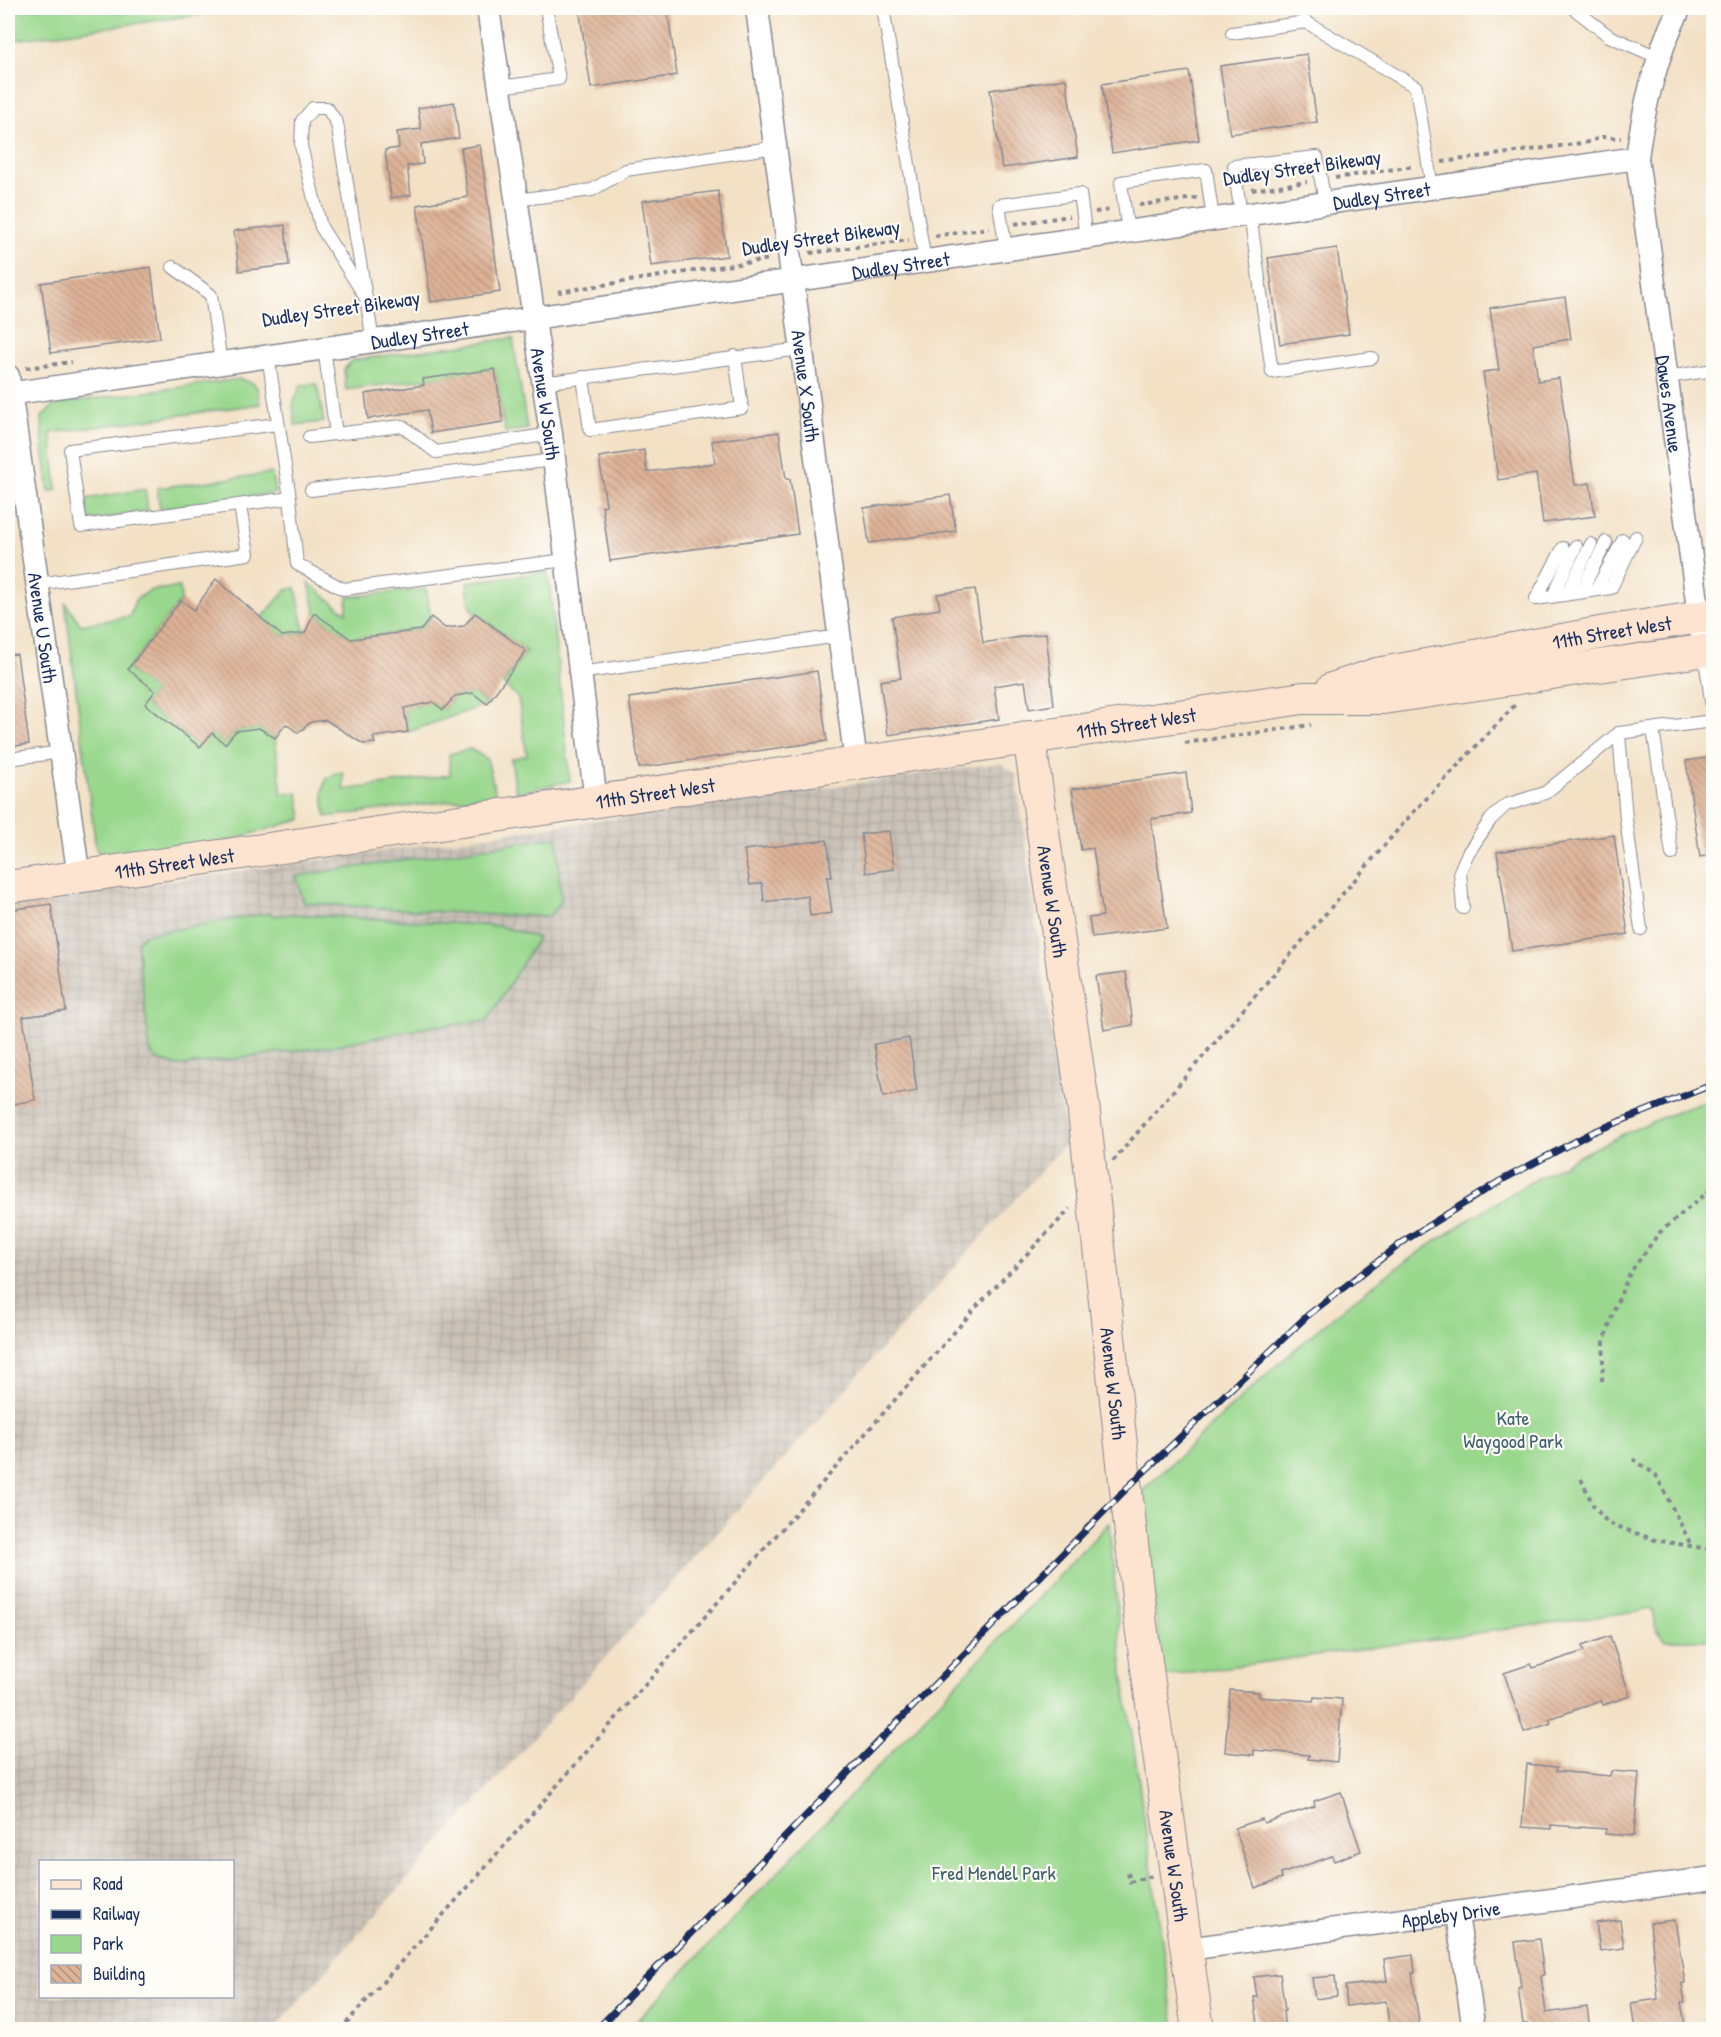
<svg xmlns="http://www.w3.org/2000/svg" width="1721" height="2037" viewBox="0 0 1721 2037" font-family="'Patrick Hand',sans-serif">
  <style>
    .industrial { fill: url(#industrial-grid); fill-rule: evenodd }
    .green { fill: #98d78c; stroke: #5a8375; stroke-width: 1.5 }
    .building { fill: url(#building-back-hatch) }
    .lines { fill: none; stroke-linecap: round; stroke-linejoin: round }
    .lane-casing { stroke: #878892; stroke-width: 14 }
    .street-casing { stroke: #878892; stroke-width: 25 }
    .secondary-casing { stroke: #878892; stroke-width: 34 }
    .path { stroke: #878892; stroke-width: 4; stroke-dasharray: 4.5 4.5; stroke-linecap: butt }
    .lane { stroke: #fff; stroke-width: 12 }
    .street { stroke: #fff; stroke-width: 22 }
    .secondary { stroke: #fde4d1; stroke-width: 32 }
    .rail-casing { stroke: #1b2f5e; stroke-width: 7 }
    .rail { stroke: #fdfcf7; stroke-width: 4.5; stroke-dasharray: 14; stroke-linecap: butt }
    .labels { text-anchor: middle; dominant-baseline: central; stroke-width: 4.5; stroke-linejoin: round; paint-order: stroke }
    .street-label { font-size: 20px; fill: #1b2f5e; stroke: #fdfcf7 }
    .park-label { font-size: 20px; fill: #40616c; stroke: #fdfcf7 }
  </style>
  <defs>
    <pattern id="industrial-grid" width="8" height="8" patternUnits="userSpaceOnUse" patternTransform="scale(1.5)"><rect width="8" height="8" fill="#cbc3b8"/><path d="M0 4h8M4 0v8" fill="none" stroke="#aea8a1"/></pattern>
    <pattern id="building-back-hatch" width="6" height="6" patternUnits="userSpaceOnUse" patternTransform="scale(1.5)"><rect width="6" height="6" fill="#deb396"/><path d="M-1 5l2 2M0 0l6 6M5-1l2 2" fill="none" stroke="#b3927e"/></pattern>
  </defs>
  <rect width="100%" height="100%" fill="#fdfcf7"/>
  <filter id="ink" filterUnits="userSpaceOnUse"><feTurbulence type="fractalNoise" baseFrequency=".0167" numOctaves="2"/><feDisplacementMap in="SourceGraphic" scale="12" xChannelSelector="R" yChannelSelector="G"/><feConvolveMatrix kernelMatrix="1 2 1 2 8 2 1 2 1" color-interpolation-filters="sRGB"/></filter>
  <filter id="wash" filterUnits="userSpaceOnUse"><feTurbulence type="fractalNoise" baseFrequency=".008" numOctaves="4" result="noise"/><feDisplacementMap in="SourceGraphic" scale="24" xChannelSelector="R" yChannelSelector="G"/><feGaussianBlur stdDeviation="1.35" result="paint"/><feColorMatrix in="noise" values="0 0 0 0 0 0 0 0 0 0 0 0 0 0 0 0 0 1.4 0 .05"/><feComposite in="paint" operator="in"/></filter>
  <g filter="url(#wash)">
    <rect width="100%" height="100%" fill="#f3e1c6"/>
    <path class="industrial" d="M999,763L1016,774L1066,1143L434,1849L274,2029H8V904ZM40,1862H232V1996H40Z"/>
    <g class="green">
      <path d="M8,8H248L8,41Z"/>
      <path d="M513,338L527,429L505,432L495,369L346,390L344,369L353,360Z"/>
      <path d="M240,379L254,384L257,388L260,404L51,433L57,490L49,492L43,447L42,417L55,404Z"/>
      <path d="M317,384L324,422L295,425L293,404L301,385Z"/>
      <path d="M272,473L275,493L160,509L157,488Z"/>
      <path d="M145,489L148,511L88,521L86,499Z"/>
      <path d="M548,572L570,781L516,793L511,759L527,755L518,698L503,684L526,651L475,613L470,605L467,582Z"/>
      <path d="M309,583L346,613L348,597L426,589L431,617L421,630L351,639L314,613L315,610Z"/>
      <path d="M180,587L181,600L128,669L155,691L145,704L199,746L212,733L225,744L236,731L259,728L275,738L282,794L298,793L302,819L119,873L96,849L65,602L81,625L130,616L135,600L151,590Z"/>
      <path d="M296,588L305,633L282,636L261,619L286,590Z"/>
      <path d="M473,693L487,704L408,732L404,708L433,702L443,710L455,696Z"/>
      <path d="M470,749L487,759L496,795L326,817C324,796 315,776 343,772L344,790L450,775L449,754Z"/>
      <path d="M557,837L561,902L549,916L493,915L304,903L296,876Z"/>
      <path d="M270,913L273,916L293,914L500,926L538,938L487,1021L434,1026L332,1046L179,1066L157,1060L150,1051L137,943L143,935Z"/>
      <path d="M1713,1099V1640H1664L1655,1626L1652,1609L1163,1676L1141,1492C1210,1428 1277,1361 1350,1303C1388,1273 1429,1245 1470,1219C1546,1171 1626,1127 1713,1099Z"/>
      <path d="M1109,1523L1124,1681L1175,2029H629Z"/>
    </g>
    <g id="blocks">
      <g class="building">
        <path d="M579,8H667L677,75L591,88Z"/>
        <path d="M1307,54L1317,122L1230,134L1220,66Z"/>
        <path d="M1189,71L1199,140L1112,153L1102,84Z"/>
        <path d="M1066,79L1078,157L1002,168L990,90Z"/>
        <path d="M454,102L459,138L421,144L423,164L407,166L411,195L391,198L385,150L399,148L397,132L421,129L418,108Z"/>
        <path d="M480,145L500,292L431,302L417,205L468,197L461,148Z"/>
        <path d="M718,191L727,256L651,266L642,201Z"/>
        <path d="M285,225L289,265L239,271L234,231Z"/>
        <path d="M1337,248L1349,334L1280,344L1268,258Z"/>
        <path d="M151,267L160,338L51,353L41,283Z"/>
        <path d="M1565,297L1571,339L1533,345L1538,381L1559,378L1575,485L1590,483L1595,516L1543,523L1536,474L1498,480L1483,372L1499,370L1490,308Z"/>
        <path d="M495,369L503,422L431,433L427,410L368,419L365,394L424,385L423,379Z"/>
        <path d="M779,432L786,479H790L798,534L610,561L602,506L606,505L599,457L644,450L647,472L715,463L712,441Z"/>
        <path d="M950,495L956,531L869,543L864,508Z"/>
        <path d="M216,579L282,636L305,633L314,613L351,639L421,630L431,617L445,628L464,626L475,613L526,651L487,704L473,693L455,696L443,710L433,702L404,708L408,732L373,737L375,743L363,744L326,720L311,722L298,733L286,724L275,738L259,728L236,731L225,744L212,733L200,747L145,704L155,691L128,669L181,600L194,610Z"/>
        <path d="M975,589L983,643L1046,633L1054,705L1029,709L1025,681L994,686L999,719L888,735L880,681L901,678L892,617L940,609L937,594Z"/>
        <path d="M17,654L29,744L8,747V655Z"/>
        <path d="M817,671L827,741L639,768L629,698Z"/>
        <path d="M1713,757V855L1700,857L1686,761Z"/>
        <path d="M1186,773L1191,813L1151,819L1167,928L1092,938L1089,918L1103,916L1093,848L1081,850L1072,789Z"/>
        <path d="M889,831L894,869L866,873L861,834Z"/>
        <path d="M1614,835L1628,934L1512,951L1497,852Z"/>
        <path d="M827,840L832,877H827L832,913L810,916L808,896L764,902L762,883L750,885L744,850Z"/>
        <path d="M51,904L66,1011L23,1017L35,1100L8,1105V910Z"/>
        <path d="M1126,972L1133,1025L1104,1030L1096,976Z"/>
        <path d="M909,1038L917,1091L883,1097L874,1044Z"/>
        <path d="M1610,1636L1630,1696L1603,1705L1601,1701L1549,1719L1551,1723L1524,1732L1504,1673L1531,1664L1533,1668L1584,1651L1582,1646Z"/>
        <path d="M1230,1690L1259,1692V1697L1313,1701L1314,1697L1342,1699L1337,1762L1308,1759L1309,1755L1254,1750V1755L1225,1752Z"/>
        <path d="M1527,1764L1557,1767L1556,1771L1610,1776L1611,1771L1639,1773L1634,1836L1605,1834L1606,1829L1551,1825V1829L1522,1827Z"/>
        <path d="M1341,1792L1361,1851L1334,1861L1332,1856L1281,1874L1282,1878L1255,1888L1235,1828L1262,1819L1264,1823L1315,1806L1314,1801Z"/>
        <path d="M1620,1920L1624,1948L1600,1951L1596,1923Z"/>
        <path d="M1675,1920L1685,1983H1682L1685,2003H1681L1686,2030H1635L1631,2003L1658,1999L1650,1923Z"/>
        <path d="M1539,1939L1544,1975L1541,1976L1546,2013L1587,2007L1590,2030H1528V2024H1523L1518,1988L1521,1987L1515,1942Z"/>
        <path d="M1413,1955L1415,1973H1412L1420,2030H1390L1386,2001L1347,2006L1345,1986L1387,1981L1384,1959Z"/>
        <path d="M1280,1974L1285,2011H1283L1285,2030H1259L1254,1997H1257L1254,1977Z"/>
        <path d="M1335,1976L1337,1996L1315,1999L1312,1978Z"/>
      </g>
    </g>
  </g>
  <g filter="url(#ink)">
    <use href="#blocks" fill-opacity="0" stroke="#878892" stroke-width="1.5"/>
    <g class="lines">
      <g class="lane-casing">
        <g id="lane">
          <path d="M883,8L925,261"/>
          <path d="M1573,8L1609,36L1660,58"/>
          <path d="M1232,33L1306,22L1416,87L1432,188"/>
          <path d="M500,87L559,79L546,8"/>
          <path d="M516,200L592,190L626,170L776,147"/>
          <path d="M1250,214L1272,372L1372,358"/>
          <path d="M1241,215L1234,166L1317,157L1325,203"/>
          <path d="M1128,232L1121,182L1206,170L1213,219"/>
          <path d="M1006,249L999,205L1080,194L1086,238"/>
          <path d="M173,267L211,295L221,363"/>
          <path d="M366,298L321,227L301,146L302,121L313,108H327L337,123L366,298L373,341"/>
          <path d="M324,348L336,434"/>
          <path d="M268,356L290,498L81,526L70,450L278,424"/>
          <path d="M583,377L590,430L742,408L735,356"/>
          <path d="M1667,377L1714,370"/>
          <path d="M542,383L801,349"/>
          <path d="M309,437L402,426L436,452L551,434"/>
          <path d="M311,490L553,460"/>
          <path d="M290,498L297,564L343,589L565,560"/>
          <path d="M38,584L248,554L240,506"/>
          <path d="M1596,590L1623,540"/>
          <path d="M1581,592L1606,542"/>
          <path d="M1567,594L1591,544"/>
          <path d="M1553,596L1576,546"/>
          <path d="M1536,599L1611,588L1636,537"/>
          <path d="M1536,599L1563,548"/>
          <path d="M1704,652L1714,721"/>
          <path d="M579,673L839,636"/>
          <path d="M1653,729L1672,854"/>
          <path d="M8,759L62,752"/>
          <path d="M1463,908L1460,871L1468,853L1491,819L1506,805L1545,793L1619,733"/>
          <path d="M1641,929L1626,819L1619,733L1713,721"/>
        </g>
      </g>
      <g class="street-casing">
        <g id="street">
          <path id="s1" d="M488,8L551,434L596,802"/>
          <path id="s2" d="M757,8L856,763"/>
          <path id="s3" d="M1680,8C1657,51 1643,109 1637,158L1701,631"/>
          <path id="s4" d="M8,376L79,878"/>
          <path id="s5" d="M8,394L1637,158"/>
          <path d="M1457,1914L1474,2030"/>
          <path id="s6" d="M1187,1949L1714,1878"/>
        </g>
      </g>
      <g class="secondary-casing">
        <g id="secondary">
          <path id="s7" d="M1332,689L1377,674L1605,632L1714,615"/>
          <path id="s8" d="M1029,737L1083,1104L1142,1633L1198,2030"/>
          <path id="s9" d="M8,887L1303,698H1383L1714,649"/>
        </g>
      </g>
      <g class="path">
        <path d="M1442,162L1589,142L1602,137L1621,138"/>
        <path d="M1335,178L1414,166"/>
        <path d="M1252,190L1307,182"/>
        <path d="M1139,205L1197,198"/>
        <path d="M1095,212L1111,210"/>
        <path d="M1015,224L1070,216"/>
        <path d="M935,236L989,228"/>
        <path d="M810,253L909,240"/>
        <path d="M558,292L770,259"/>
        <path d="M26,368L72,362"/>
        <path d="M1185,743L1311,725"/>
        <path d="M1113,1161L1408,818L1517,703"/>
        <path d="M1602,1381L1604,1342L1616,1305L1630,1273L1659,1233L1714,1187"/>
        <path d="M1633,1459L1656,1475L1691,1545"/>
        <path d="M1581,1479L1594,1507L1608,1523L1655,1540L1714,1550"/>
        <path d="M1128,1873L1130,1882L1152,1876"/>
        <path d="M340,2030L476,1878L979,1304L1070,1209"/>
      </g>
      <use href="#lane" class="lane"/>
      <use href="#street" class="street"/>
      <use href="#secondary" class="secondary"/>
      <g class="rail-casing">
        <path id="rail" d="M596,2030L1126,1489L1308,1315L1407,1239L1500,1181L1593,1132L1714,1084"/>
      </g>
      <use href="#rail" class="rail"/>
    </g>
  </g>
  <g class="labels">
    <g class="street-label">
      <text transform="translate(1302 167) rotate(-8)">Dudley Street Bikeway</text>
      <text stroke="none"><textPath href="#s5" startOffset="1388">Dudley Street</textPath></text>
      <text transform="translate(821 237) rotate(-8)">Dudley Street Bikeway</text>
      <text stroke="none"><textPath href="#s5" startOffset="902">Dudley Street</textPath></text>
      <text transform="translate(341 308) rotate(-8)">Dudley Street Bikeway</text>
      <text stroke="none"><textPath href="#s5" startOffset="416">Dudley Street</textPath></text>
      <text stroke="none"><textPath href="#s2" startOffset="381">Avenue X South</textPath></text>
      <text stroke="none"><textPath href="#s1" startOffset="400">Avenue W South</textPath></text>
      <text stroke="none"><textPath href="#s3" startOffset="405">Dawes Avenue</textPath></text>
      <text stroke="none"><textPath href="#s4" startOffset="254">Avenue U South</textPath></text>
      <text stroke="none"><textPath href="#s7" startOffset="286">11th Street West</textPath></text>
      <text stroke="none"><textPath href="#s9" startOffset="1140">11th Street West</textPath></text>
      <text stroke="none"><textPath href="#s9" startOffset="654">11th Street West</textPath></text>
      <text stroke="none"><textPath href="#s9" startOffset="168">11th Street West</textPath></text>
      <text stroke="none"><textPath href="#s8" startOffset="166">Avenue W South</textPath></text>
      <text stroke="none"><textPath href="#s8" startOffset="652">Avenue W South</textPath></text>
      <text stroke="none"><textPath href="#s8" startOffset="1138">Avenue W South</textPath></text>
      <text stroke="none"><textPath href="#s6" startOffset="266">Appleby Drive</textPath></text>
    </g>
    <g class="park-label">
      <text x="1513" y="1417">Kate<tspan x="1513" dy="23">Waygood Park</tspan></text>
      <text x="994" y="1872">Fred Mendel Park</text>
    </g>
  </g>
  <rect width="1721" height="2037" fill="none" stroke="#fdfcf7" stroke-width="30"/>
  <rect x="39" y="1860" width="195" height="138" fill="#fdfcf7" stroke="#a3aaba" stroke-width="1.5"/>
  <rect x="51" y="1880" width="30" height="9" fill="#fde4d1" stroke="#a3aaba" stroke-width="1.5"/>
  <text x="93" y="1890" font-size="18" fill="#1b2f5e">Road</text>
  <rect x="51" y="1910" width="30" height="9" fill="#1b2f5e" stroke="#a3aaba" stroke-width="1.5"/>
  <text x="93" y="1920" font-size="18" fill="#1b2f5e">Railway</text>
  <rect x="51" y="1935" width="30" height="18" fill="#98d78c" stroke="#a3aaba" stroke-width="1.5"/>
  <text x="93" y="1950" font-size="18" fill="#1b2f5e">Park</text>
  <rect x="51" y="1965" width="30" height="18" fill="url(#building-back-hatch)" stroke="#a3aaba" stroke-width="1.5"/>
  <text x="93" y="1980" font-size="18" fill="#1b2f5e">Building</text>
</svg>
